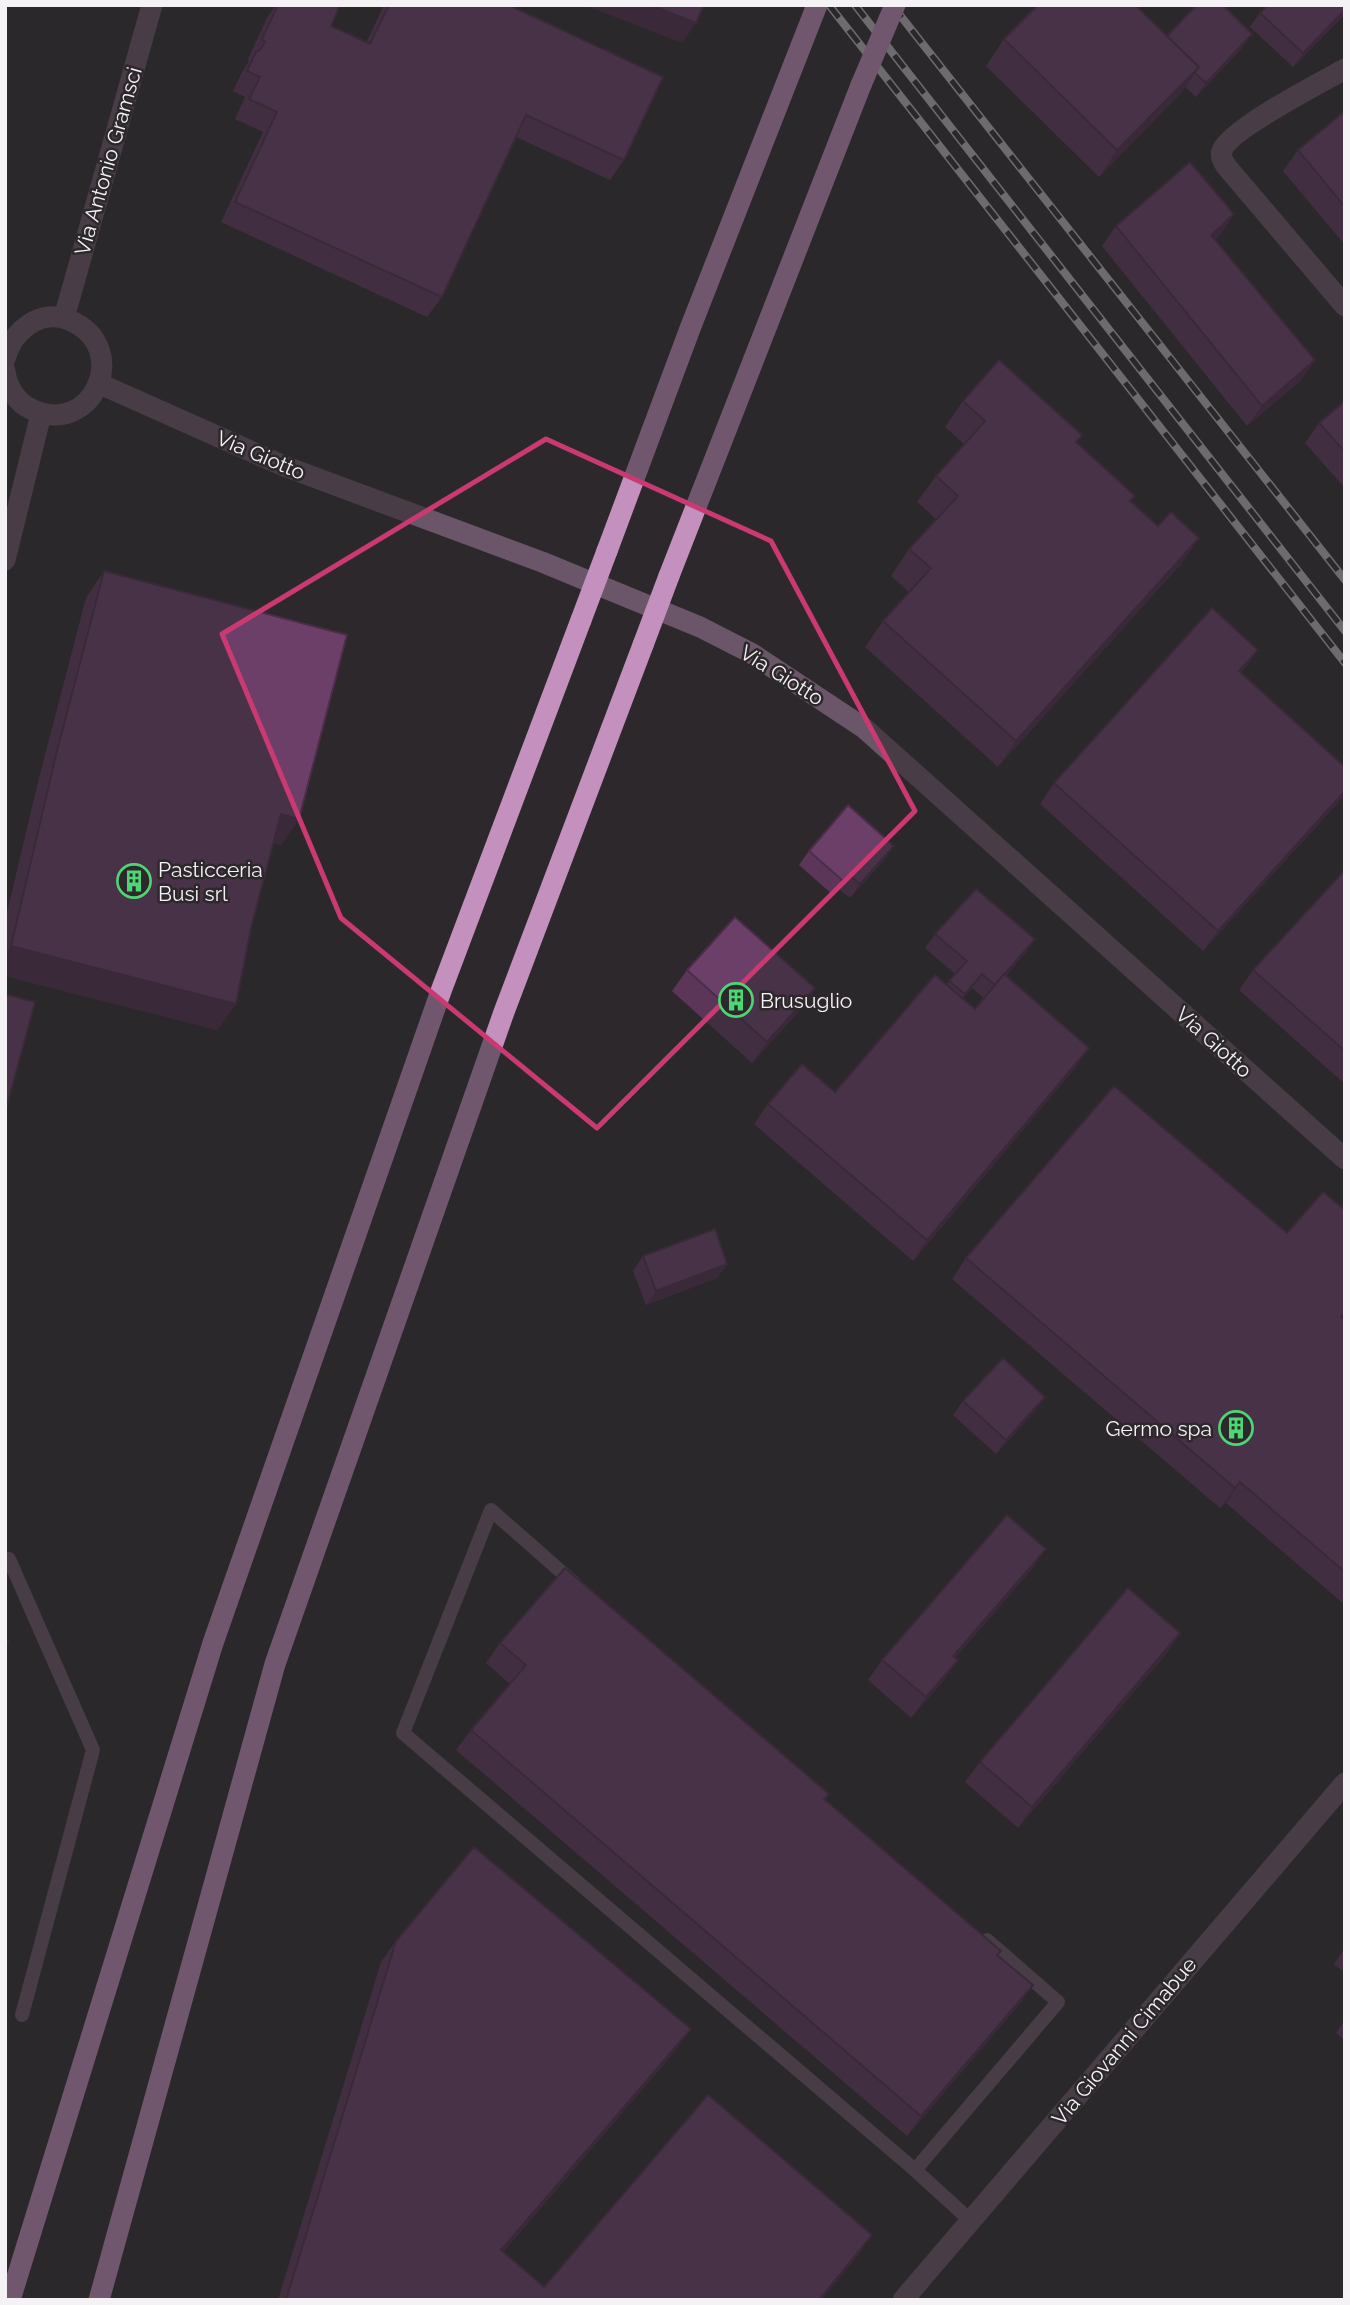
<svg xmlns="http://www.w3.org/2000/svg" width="1350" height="2305" viewBox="0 0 1350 2305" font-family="Raleway,sans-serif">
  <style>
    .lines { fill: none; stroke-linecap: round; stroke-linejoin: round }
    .service { stroke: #6a5668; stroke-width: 14 }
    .minor { stroke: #6a5668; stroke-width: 21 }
    .motorway { stroke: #c491bf; stroke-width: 21 }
    .rail-casing { stroke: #bfbcbf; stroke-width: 8 }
    .rail { stroke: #2c282b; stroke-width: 5; stroke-dasharray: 16; stroke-linecap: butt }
    .motorway-bridge { stroke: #c491bf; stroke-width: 21 }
    .wall { fill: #5c3659; fill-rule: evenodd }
    .shaded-wall { fill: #4b2c49 }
    .building { fill: #6b3f68; stroke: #4b2c49; stroke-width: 2 }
    .marked { fill: none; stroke: #ca3972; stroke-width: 5; stroke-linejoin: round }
    .labels { text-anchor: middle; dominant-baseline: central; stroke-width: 5; stroke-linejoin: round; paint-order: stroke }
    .street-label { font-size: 21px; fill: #f4f2f4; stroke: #2c282b }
    .poi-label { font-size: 21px; fill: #f4f2f4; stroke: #2c282b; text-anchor: start }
  </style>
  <rect width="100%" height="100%" fill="#2c282b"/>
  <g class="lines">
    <g class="service">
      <path d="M5,1560L9,1559L93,1750L22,2015"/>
      <path d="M574,1583L491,1510L403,1733L915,2170"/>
      <path d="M971,2221L915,2170L1058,2002L987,1940"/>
    </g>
    <g class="minor">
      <path d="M1345,69C1322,82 1228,130 1222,151C1220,156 1223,161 1226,166L1345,306"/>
      <path d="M64,318L152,5"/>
      <path d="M5,359C12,332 39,308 69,320C134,347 92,439 31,409C16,402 7,387 5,371"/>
      <path d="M100,384L284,466L542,562L700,627L751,653L864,728L1345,1159"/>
      <path d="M5,560L41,414"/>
      <path d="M903,2300L1345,1783"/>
    </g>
    <g class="motorway">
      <path d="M607,551L691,326L817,5"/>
      <path d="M669,576L861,85"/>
      <path d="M10,2300L213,1643L441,991L581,620"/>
      <path d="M99,2300L275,1664L504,1012L643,645"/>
    </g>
    <g class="rail-casing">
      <g id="rail">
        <path d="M829,5L1345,663"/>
        <path d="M855,5L1345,631"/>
        <path d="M892,5L1345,580"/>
      </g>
    </g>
    <use href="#rail" class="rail"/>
    <g class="motorway-bridge">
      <path d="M861,85L895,5"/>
      <path d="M581,620L607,551"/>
      <path d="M643,645L669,576"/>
    </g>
  </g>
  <g class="wall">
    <path d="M276,5H340L331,26L366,43L384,5H508L624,160L610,180L516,137L442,297L427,317L221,222L263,132L235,119L245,97L233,91L242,72L249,61L248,59L267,18Z"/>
    <path d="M1345,10V14L1293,67L1250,27L1260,13Z"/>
    <path d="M1167,36L1242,48L1196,97L1185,87L1181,93L1099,177L986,66L1004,39Z"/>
    <path d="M1345,111V245L1283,171L1298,150Z"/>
    <path d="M1234,214L1220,235L1215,239L1315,360L1300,381L1247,426L1102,246L1116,226Z"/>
    <path d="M963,401L1082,435L1076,442L1135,496L1131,502L1158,526L1199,538L1181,564L998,767L865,647L883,621L909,592L891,576L909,549L936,519L917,502L936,476L964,444L945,427Z"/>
    <path d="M1345,401V488L1305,443L1319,423Z"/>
    <path d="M104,571L299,819L281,845L274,843L251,928L236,1004L217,1030L5,976V921L38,782L86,598Z"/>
    <path d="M1258,650L1241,673L1345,767V795L1203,951L1040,804L1054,783Z"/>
    <path d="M809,851L884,860L850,898L839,889L833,895L799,865Z"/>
    <path d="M1345,870V1084L1239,990L1253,970Z"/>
    <path d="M935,934L1035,939L1025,953L1006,976L1075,1068L913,1261L754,1124L768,1104L835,1092L946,985L955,974L925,948ZM972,988L984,998L975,1009L963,999Z"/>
    <path d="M687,970L815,988L801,1009L752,1063L672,991Z"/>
    <path d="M643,1256L727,1264L717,1278L646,1305L633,1271Z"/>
    <path d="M966,1258L1342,1318L1345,1320V1605L1226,1503L1220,1508L952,1279Z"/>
    <path d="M963,1401L1035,1411L996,1454L953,1415Z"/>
    <path d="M1032,1569L955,1658L943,1681L911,1718L868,1680L882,1660Z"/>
    <path d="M1180,1633L1166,1654L1018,1828L965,1782L980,1762Z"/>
    <path d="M500,1643L824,1800L998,1955L1033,1985L1018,2006L907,2136L456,1750L471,1730L510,1684L486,1663Z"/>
    <path d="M396,1941L676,2050L503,2252L544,2287L872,2235L858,2255L821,2300H278L381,1962Z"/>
    <path d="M1345,1948V1973L1334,1964Z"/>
    <path d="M1345,2020V2040L1336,2033Z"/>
  </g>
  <g class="shaded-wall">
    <path d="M584,5H651L696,23L682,43Z"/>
    <path d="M1345,10V14L1293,67L1303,53Z"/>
    <path d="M1252,34L1242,48L1196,97L1206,83Z"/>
    <path d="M1199,67L1181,93L1099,177L1117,150Z"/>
    <path d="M1234,214L1220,235L1197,255L1211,235Z"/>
    <path d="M1315,360L1300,381L1247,426L1262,406Z"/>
    <path d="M1199,538L1181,564L998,767L1016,741Z"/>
    <path d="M1258,650L1244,670L1224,692L1239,671Z"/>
    <path d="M1345,791V795L1342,798L1203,951L1218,931Z"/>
    <path d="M281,814L299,819L281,845L263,841Z"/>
    <path d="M894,846L884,860L850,898L860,884Z"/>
    <path d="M849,875L839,889L833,895L843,881Z"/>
    <path d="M1035,939L1025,953L985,1000L995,986Z"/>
    <path d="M11,946L236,1004L217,1030L5,976V955Z"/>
    <path d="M982,974L972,988L955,1008L965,994Z"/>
    <path d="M815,988L801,1009L752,1063L767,1042Z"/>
    <path d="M1089,1048L1075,1068L913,1261L927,1240Z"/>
    <path d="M727,1264L717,1278L646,1305L656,1291Z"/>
    <path d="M1045,1397L1035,1411L996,1454L1006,1440Z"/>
    <path d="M1240,1482L1226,1503L1220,1508L1235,1488Z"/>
    <path d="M1046,1549L1032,1569L939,1677L953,1656Z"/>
    <path d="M1180,1633L1166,1654L1018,1828L1032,1807Z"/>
    <path d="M958,1660L943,1681L911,1718L926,1697Z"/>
    <path d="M1033,1985L1018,2006L907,2136L921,2116Z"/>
    <path d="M691,2029L676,2050L487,2270L501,2250Z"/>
    <path d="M872,2235L858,2255L821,2300H819Z"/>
  </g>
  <g class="building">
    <path d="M278,5H340L331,26L370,44L389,5H508L663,77L624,160L526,115L442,297L235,202L277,112L249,99L260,77L247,71L256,52L261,49L265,42L262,39Z"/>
    <path d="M651,5H704L696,23Z"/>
    <path d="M1038,5H1135L1199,67L1117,150L1004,39Z"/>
    <path d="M1197,5H1223L1252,34L1206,83L1195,73L1199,67L1167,36Z"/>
    <path d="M1268,5H1345V10L1303,53L1260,13Z"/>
    <path d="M1345,111V207L1298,150Z"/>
    <path d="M1190,162L1234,214L1211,235L1315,360L1262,406L1116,226Z"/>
    <path d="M999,360L1082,435L1076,442L1135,496L1130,501L1158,526L1171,512L1199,538L1016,741L883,621L931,568L909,549L958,496L936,476L985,421L963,401Z"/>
    <path d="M1345,401V452L1319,423Z"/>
    <path d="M104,571L347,635L299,819L281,814L251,928L236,1004L11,946L56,755Z"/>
    <path d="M1212,608L1258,650L1239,671L1345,767V791L1218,931L1054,783Z"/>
    <path d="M848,805L894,846L860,884L849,875L843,881L809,851Z"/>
    <path d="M1345,870V1051L1253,970Z"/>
    <path d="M976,889L1035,939L995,985L982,974L965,994L949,981L967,961L935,934Z"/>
    <path d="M735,917L815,988L767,1042L687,970Z"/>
    <path d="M1004,974L1089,1048L927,1240L768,1104L802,1064L835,1092L935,975L975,1009Z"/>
    <path d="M5,994L35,1002L5,1113Z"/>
    <path d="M1114,1086L1287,1233L1323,1192L1345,1210V1312L1341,1317L1345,1320V1572L1240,1482L1235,1488L966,1258Z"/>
    <path d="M715,1229L727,1264L656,1291L643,1256Z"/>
    <path d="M1003,1358L1045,1397L1006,1440L963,1401Z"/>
    <path d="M1007,1515L1046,1549L953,1656L958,1660L926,1697L882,1660Z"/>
    <path d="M565,1568L829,1794L824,1799L1001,1951L997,1955L1033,1985L921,2116L471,1730L526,1665L500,1643Z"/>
    <path d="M1128,1588L1180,1633L1032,1807L980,1762Z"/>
    <path d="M5,1640L8,1641L5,1651Z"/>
    <path d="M474,1847L691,2029L501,2250L544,2287L708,2095L872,2235L819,2300H286L396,1941Z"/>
  </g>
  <path d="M0 0H1350V2305H0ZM546,439L771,541L915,811L597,1128L341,918L222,634Z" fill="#2c282b" fill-opacity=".55" fill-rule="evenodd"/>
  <path class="marked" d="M546,439L771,541L915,811L597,1128L341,918L222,634Z"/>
  <defs>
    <g id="building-ring" transform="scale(1.75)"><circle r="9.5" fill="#2c282b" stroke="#4ed675" stroke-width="1.5"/><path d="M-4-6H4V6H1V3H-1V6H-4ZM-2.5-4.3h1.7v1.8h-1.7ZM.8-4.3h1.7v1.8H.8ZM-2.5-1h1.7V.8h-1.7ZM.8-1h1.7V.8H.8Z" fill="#4ed675"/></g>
  </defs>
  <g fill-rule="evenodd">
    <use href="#building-ring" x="134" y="881"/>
    <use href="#building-ring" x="736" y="1000"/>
    <use href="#building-ring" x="1236" y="1428"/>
  </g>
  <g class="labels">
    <g class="street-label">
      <text transform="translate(108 161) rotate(-74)">Via Antonio Gramsci</text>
      <text transform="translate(261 455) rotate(23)">Via Giotto</text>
      <text transform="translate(782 675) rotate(32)">Via Giotto</text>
      <text transform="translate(1214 1042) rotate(42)">Via Giotto</text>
      <text transform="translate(1124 2041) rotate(-50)">Via Giovanni Cimabue</text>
    </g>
    <g class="poi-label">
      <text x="158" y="869">Pasticceria<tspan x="158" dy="24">Busi srl</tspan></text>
      <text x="760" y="1000">Brusuglio</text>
      <text x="1212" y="1428" text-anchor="end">Germo spa</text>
    </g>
  </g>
  <rect width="1350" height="2305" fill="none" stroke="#f4f2f4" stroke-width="14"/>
</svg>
